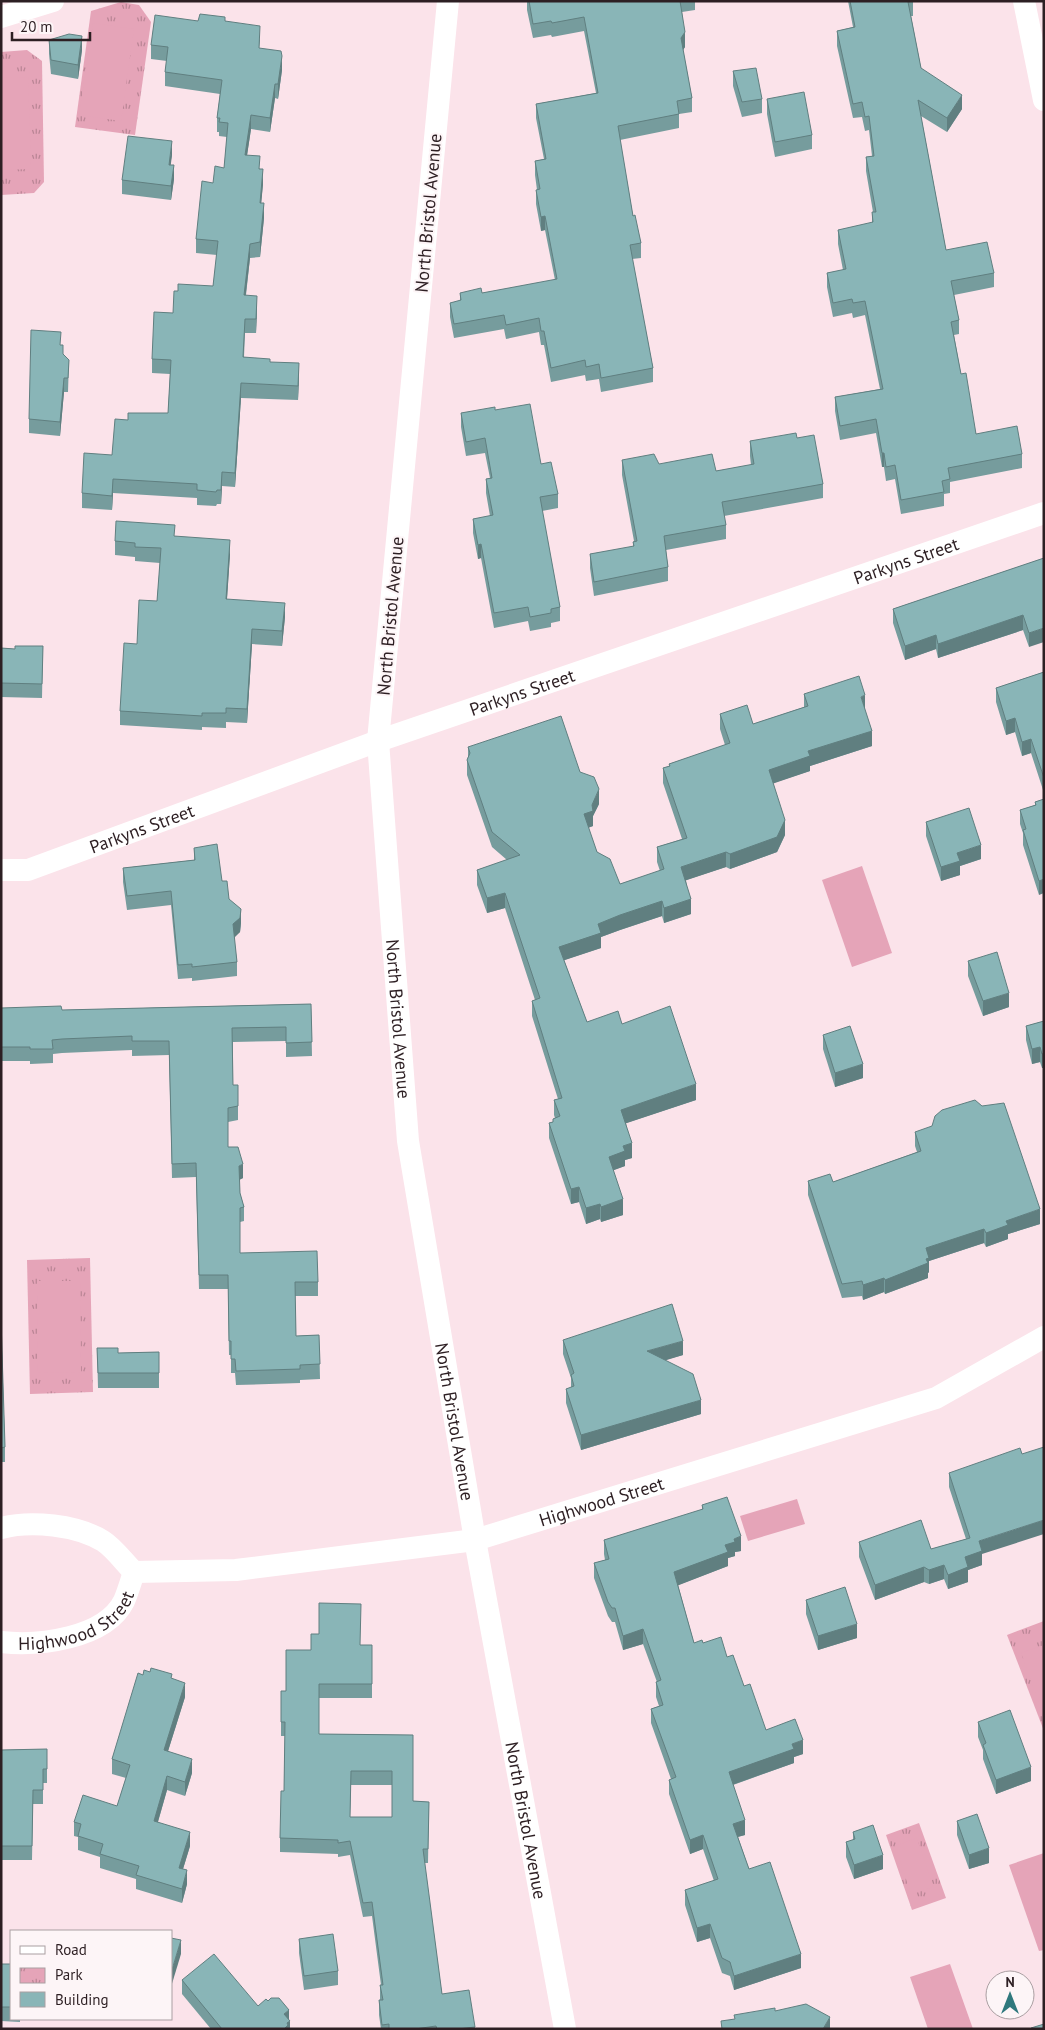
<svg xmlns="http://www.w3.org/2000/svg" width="1045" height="2030" viewBox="0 0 1045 2030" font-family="'PT Sans',sans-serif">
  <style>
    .park { fill: url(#park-tufts) }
    .pitch { fill: #e5a4b8 }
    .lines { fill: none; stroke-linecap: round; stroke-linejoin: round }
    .minor { stroke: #fff; stroke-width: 22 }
    .wall { fill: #769c9d; fill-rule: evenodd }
    .shaded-wall { fill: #607f80 }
    .building { fill: #89b5b7; stroke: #607f80; fill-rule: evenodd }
    .labels { text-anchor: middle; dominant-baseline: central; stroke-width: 4; stroke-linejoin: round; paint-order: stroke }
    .street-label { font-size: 18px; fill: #2d1f23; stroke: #fdf5f7 }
  </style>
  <defs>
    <pattern id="park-tufts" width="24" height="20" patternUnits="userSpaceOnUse" patternTransform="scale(1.25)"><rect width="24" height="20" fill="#e5a4b8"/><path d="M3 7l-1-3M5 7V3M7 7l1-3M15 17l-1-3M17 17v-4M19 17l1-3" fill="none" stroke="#ba8595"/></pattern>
  </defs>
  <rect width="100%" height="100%" fill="#fbe3ea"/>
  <g class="park">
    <path d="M121,2L139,5L151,22L135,135L75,127L91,11Z"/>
    <path d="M27,50L42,61L44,182L34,193L1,195V52Z"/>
    <path d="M90,1258L93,1392L30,1394L27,1260Z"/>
    <path d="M1044,1621V1731L1007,1635Z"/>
    <path d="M919,1823L946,1898L912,1910L886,1835Z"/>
  </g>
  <g class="pitch">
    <path d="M93,23L134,29L121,121L79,115Z"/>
    <path d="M28,77L31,169L1,170V78Z"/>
    <path d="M862,866L892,953L852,967L822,880Z"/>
    <path d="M37,1281H80L81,1372L38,1373Z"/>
    <path d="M797,1499L805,1524L748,1541L740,1516Z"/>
    <path d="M1044,1645V1717L1021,1653Z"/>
    <path d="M917,1838L933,1887L911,1894L895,1846Z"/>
    <path d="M1044,1853V1950L1039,1951L1009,1865Z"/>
    <path d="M950,1964L973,2029H928L910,1977Z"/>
  </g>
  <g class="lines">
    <g class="minor">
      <path id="s1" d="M448,1L378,741L408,1141L475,1540L565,2029"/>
      <path d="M1024,1L1044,100"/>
      <path d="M1,17L53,1"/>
      <path id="s2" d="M1,870H28L378,741L1044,513"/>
      <path id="s3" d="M1,1528C31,1520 77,1525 103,1541C114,1548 124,1562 134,1572L236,1570L475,1540L936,1398L1044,1337"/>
      <path id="s4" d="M1,1642C38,1646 105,1639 124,1601C128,1592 131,1581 134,1572"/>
    </g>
  </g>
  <g class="wall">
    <path d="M527,1H695V10L682,12L685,47L683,50L692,98V112L679,114V128L620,140L633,216L641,243V258L632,259L653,368V382L601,392L599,379L586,381L585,375L551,382L544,345H541L539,332L506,339L504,329L454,338L450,317V303L460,301V293H482L555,280L545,230L541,231L536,204V190H537L535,175V161L544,159L536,118V104L596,93L584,31L552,37L551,35L533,38L527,10Z"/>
    <path d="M848,1H913V16H911L921,68L962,109L947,132L921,116L946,250L994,273V287L954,295L959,320V334L954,335L961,374L976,434L1022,454V468L950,482V493L944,494V506L901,514L895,479L886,481L884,467H882L876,433L840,440L835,411V397L880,389L865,315L853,318L852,313L833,317L827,287V273L843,270L838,244V230L872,223V212H873L866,171V157L872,156L869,130L865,131L862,117L853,118L837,46V31L853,27Z"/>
    <path d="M198,21H225L260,40L259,48L282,70L278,99L275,98L270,132L251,129L247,155L260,169L263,184L261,203L264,218L260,257L250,258L246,295L257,310L256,333H245L244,357L270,362L299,377L298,400L241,398L235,487L222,486L221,504H217L216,506L197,505V498L113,493L112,510L82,508V493L112,455L128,420L168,413L170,374L152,373V359L173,313L178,291L213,286L217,255L196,253V239L213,183L224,168L227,137L219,136V132H217V118L220,94L165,86V72L167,61L151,59V45Z"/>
    <path d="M49,40L82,50L78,79L51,74L49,54Z"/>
    <path d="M733,71L762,99V113L742,117L733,86Z"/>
    <path d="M767,99L812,135V149L775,157L767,114Z"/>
    <path d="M172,155L170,165L174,179L171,200L122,194V180Z"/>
    <path d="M61,345L63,355L69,360L68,392H64L60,436L29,433V419Z"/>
    <path d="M495,410L541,464L558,494V508L542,511L560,607V621L551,623V627L530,631L528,621L494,628L481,558L478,559L473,533V519L490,516L486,493V479L490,478L485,453L466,456L461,427V413Z"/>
    <path d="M797,438L823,484V498L724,516L726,525V539L666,550L668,567V581L594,596L590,568V554L633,547V542L634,541L622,475V460L716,471L751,465L750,456V441Z"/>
    <path d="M175,536L230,554L227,599L285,617L282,646L252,644L247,723L226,722V728L202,727V730L120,725V711L137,644L157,601L160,563L135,561V557L115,555V541Z"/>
    <path d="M1044,558L1029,647L1023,630L938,658L936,649L905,660L893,623V609Z"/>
    <path d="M43,646L42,698L1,697V648L15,649Z"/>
    <path d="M1044,672V793L1031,753L1022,756L1015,732L1006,735L996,702V688Z"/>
    <path d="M804,694L865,711L872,746L810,766V771L773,783L785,835L777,852L730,869L726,867L686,880L691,914L664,923L662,916L620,930L601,937V948L564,960L587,1022L622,1024L696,1100L626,1123L632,1158L625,1160V1166L613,1170L623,1215L601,1222L600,1219L586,1224L579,1202L571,1204L549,1138V1123L553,1122V1119L555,1118L554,1115V1100L558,1099L532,1016V1001L535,1000L505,908L487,913L477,885V870L507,860L492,847L467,775V760L468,757V747L580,772L599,804L593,816V826L588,828L597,852L620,884L660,871L657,862V847L682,839L663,783V768L669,766V764L725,745L720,729V714L753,724L804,707Z"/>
    <path d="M1044,799L1039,895L1023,845V833L1020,824V810L1035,805V802Z"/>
    <path d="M926,822L981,859L960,866V875L941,881L926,836Z"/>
    <path d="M194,848L222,881L229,899L241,923L240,932L234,937L237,962V976L192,981V978L178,979L171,905L127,910L123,882V868L194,860Z"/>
    <path d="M968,961L1009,1007L983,1016L968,976Z"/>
    <path d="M311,1004L312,1056L286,1057V1041L233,1042V1085H238V1120L228,1122V1147L243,1178L239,1180L240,1193L244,1207V1221L240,1222V1253L318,1282V1296H295L296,1336L319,1335L320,1379L300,1380V1383L236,1385L235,1373H231V1355H229L228,1289H199L196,1177L172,1178L169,1055L132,1056V1050L62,1053L53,1054V1063L30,1064V1061H1V1008L62,1010Z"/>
    <path d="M1044,1021L1042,1068L1040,1062L1032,1064L1026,1040V1026Z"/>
    <path d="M823,1035L863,1078L835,1087L823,1049Z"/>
    <path d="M915,1132L1040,1224L1008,1234V1239L986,1247L984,1243L929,1261V1272L928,1273V1278L885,1294L884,1292L863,1300L862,1296L842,1298L808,1195V1181L833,1182L917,1152L915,1146Z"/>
    <path d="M1,1319L5,1447V1462H1Z"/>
    <path d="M563,1340L683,1355L665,1360L701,1414L581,1450L566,1403V1389L571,1388V1378L563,1354Z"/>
    <path d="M97,1348L118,1353L159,1352V1388H98Z"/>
    <path d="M949,1473L982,1554V1565L968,1570V1582L948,1589L944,1579L929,1584L924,1582L875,1600L859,1557V1542L931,1549L966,1539L949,1487Z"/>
    <path d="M702,1505L741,1551L735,1552V1556L728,1558V1566L678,1585L694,1643H703L727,1657L744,1686L766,1730L803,1754L794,1757V1763L733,1785L745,1835L738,1837L749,1869L801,1968L734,1990L730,1976L722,1973L710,1938L697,1942L685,1905V1890L714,1881L703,1849L690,1854L669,1794V1780L671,1779L651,1723V1709L659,1706L656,1697V1682H657L643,1644L623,1650L615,1622H612L608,1616L594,1578V1563L605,1560L604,1554V1540L702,1510Z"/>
    <path d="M806,1600L857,1638L818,1650L806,1614Z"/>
    <path d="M361,1645H372V1698H319V1734L413,1735V1801L429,1802L428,1863H424L442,1994L475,2027V2029H381L379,2015V2000H380V1985H381L372,1916L363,1917L350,1855L338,1857V1854L280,1852V1838L284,1791L285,1736H281V1691H286L311,1650ZM351,1785H392V1817H350Z"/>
    <path d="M143,1675L172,1679L185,1697L168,1751L192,1773L185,1796L167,1790L158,1822L190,1846L183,1869L187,1884L182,1903L136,1889V1879L100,1868V1857L78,1850V1837L74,1836V1822L117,1806L126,1778L112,1774V1759Z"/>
    <path d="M978,1722L1031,1781L996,1794L983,1759V1750L978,1737Z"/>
    <path d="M47,1749V1783H43V1804H33L32,1860H1V1750Z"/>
    <path d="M957,1821L989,1863L969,1869L957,1835Z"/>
    <path d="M853,1832L883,1869L854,1879L846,1857V1842L853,1840Z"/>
    <path d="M299,1939L338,1971V1985L304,1990L299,1953Z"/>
    <path d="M1,1964H11V2019H20V2022L1,2021Z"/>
    <path d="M182,1980L258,2006L289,2020L290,2029H211L182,1994Z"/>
  </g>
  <g class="shaded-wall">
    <path d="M685,32V47L681,53V38Z"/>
    <path d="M82,36V50L78,79V65Z"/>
    <path d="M282,56V70L278,99V84Z"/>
    <path d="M275,84V98L270,132V118Z"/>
    <path d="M962,95V109L947,132V118Z"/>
    <path d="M251,115V129L245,169V155Z"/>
    <path d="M172,141V155L169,179V165Z"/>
    <path d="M174,165V179L171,200V186Z"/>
    <path d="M263,169V184L260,217V203Z"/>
    <path d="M264,203V218L260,257V242Z"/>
    <path d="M545,216V230L541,231V217Z"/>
    <path d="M250,244V258L244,309V295Z"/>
    <path d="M257,296V310L256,333V319Z"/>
    <path d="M299,363V377L298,400V386Z"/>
    <path d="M64,378V392L60,436V422Z"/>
    <path d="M241,383V398L235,487V473Z"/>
    <rect x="882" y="453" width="2" height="14"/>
    <path d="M222,472V486L221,504V490Z"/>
    <path d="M113,479V493L112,510V496Z"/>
    <path d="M230,540V554L226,613V599Z"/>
    <path d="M481,544V558L478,559V545Z"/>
    <path d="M285,603V617L282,646V631Z"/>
    <path d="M1023,615V630L938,658V644Z"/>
    <path d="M1044,628V642L1029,647V633Z"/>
    <path d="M252,629V644L247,723V709Z"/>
    <path d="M936,635V649L905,660V646Z"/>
    <path d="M865,695V710L861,697Z"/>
    <path d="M1015,718V732L1006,735V721Z"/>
    <path d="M872,731V746L810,766V771L769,785V770L808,751Z"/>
    <path d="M1031,739V753L1022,756V742Z"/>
    <path d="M599,789V804L593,816V826L584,829V814L592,805Z"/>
    <path d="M785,820V835L777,852L730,869V854Z"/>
    <path d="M981,845V859L960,866V875L941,881V867L957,853Z"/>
    <path d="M726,852V867L681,882V867Z"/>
    <path d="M1044,879V893L1039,895V881Z"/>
    <path d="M505,893V908L487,913V898Z"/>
    <path d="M691,899V914L664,923V908Z"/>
    <path d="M662,901V916L620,930L601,937V948L559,962V947L598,924L620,915Z"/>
    <path d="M241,909V923L240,932L233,939V924Z"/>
    <path d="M1009,993V1007L983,1016V1001Z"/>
    <path d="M1040,1047V1062L1032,1064V1049Z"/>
    <path d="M1044,1053V1068H1042V1054Z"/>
    <path d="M863,1064V1078L835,1087V1073Z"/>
    <path d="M696,1084V1100L621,1125V1110Z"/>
    <path d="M632,1143V1158L625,1160V1166L609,1172V1157L623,1146Z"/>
    <path d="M243,1164V1178L239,1180V1166Z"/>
    <path d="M579,1187V1202L571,1204V1189Z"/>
    <path d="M623,1199V1215L601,1222V1207Z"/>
    <path d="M600,1204V1219L586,1224V1208Z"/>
    <path d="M1040,1209V1224L1008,1234V1239L986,1247V1233L1006,1221Z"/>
    <path d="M984,1229V1243L929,1261V1272L928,1273V1278L885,1294V1280L926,1248Z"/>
    <path d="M884,1278V1292L863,1300V1285Z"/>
    <path d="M683,1341V1355L647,1366V1351Z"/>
    <path d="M701,1400V1414L581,1450V1435Z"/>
    <path d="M1044,1520V1534L982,1554V1565L968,1570V1582L948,1589V1575L965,1557L979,1541Z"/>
    <path d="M741,1536V1551L735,1552V1556L728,1558V1566L674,1587V1572L725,1545L734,1539Z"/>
    <path d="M944,1565V1579L929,1584V1570Z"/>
    <path d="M924,1567V1582L875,1600V1585Z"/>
    <path d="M857,1624V1638L818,1650V1636Z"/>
    <path d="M643,1629V1644L623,1650V1636Z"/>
    <path d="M185,1683V1697L164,1764V1750Z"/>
    <path d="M803,1740V1754L794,1757V1763L729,1786V1772L792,1744Z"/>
    <path d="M192,1759V1773L185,1796V1782Z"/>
    <path d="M1031,1767V1781L996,1794V1780Z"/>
    <path d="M167,1776V1790L154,1835V1821Z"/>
    <path d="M745,1820V1835L733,1838V1824Z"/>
    <path d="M190,1832V1846L179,1882V1868Z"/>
    <path d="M703,1835V1849L690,1854V1840Z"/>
    <path d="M989,1848V1863L969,1869V1855Z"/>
    <path d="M883,1855V1869L854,1879V1865Z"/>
    <path d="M187,1870V1884L182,1903V1889Z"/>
    <path d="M710,1924V1938L697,1942V1928Z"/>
    <path d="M181,1940V1954L171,1987V1973Z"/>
    <path d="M801,1954V1968L734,1990V1976Z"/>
    <path d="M289,2010V2022L290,2021V2029H284V2014Z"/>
    <path d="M830,2017V2029H823Z"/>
  </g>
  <g class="building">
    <path d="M529,1H680L685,32L681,38L692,98L677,101L679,114L618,126L633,216L635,215L641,243L630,245L653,368L601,378L599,364L586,367L585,360L551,368L544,331H541L539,318L506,325L504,315L454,324L450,303L461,300L460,293L481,288L482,293L557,279L545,216L541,217L536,190L540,189L535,161L546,159L536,104L598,93L584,17L552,23L551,21L533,24Z"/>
    <path d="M850,1H913L908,2L921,68L962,95L947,118L918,100L946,250L987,242L994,273L951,281L959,320L951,322L961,374L966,373L976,434L1017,426L1022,454L948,468L950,479L942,481L944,492L901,500L895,465L886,467L884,453H882L876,419L840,426L835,397L883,389L865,301L853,303L852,299L833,303L827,273L846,269L838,230L873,222L872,212H876L866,157L874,156L869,116L865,117L862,102L853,104L837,31L855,27Z"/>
    <path d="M200,14L225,17V21L260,26L259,48L281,51L282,56L278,84H275L270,118L251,115L245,155L260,156L259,169H263L260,203H264L260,242L250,244L244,295L257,296L256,319H245L243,357L270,359V362L299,363L298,386L241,383L235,473L222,472L221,490H217L216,492L197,490V484L113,479L112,496L82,493L84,453L112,455L115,419L128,420V413H168L171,360L152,359L154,312L173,313L174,291H178V284L213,286L218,241L196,239L202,181L213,183L215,166L224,168L228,123L219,122L220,118H217L222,80L165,72L168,47L151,45L155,15L198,21Z"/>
    <path d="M69,34L82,36L78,65L51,60L49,40Z"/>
    <path d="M756,68L762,99L742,102L733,71Z"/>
    <path d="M804,92L812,135L775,142L767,99Z"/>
    <path d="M128,136L172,141L169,165H174L171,186L122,180Z"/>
    <path d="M31,330L61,332L60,345H63V354L69,360L68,378H64L60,422L29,419Z"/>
    <path d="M530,404L541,464L551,462L558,494L540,497L560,607L551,609V613L530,617L528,607L494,613L481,544L478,545L473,519L493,515L486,479L492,478L485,438L466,442L461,413L495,407V410Z"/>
    <path d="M796,433L797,438L814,435L823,484L722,502L726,525L664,536L668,567L594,582L590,554L634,546L633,542L637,541L622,460L654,454L659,464L712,454L716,471L754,464L750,441Z"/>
    <path d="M116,521L175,525L174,536L230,540L226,599L285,603L282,631L252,629L247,709L226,708V713H202V716L120,711L124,643L137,644L139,600L157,601L161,548L135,547V543L115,541Z"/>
    <path d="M1044,558V628L1029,633L1023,615L938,644L936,635L905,646L893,609Z"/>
    <path d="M15,646H43L42,684L1,683V648L15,649Z"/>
    <path d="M1044,672V778L1031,739L1022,742L1015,718L1006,721L996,688Z"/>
    <path d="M859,676L865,695L861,697L872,731L808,751L810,756L769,770L785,820L777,837L730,854L726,852L681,867L691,899L664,908L662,901L620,915L598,924L601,933L559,947L587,1022L618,1011L622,1024L670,1006L696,1084L621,1110L632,1143L623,1146L625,1151L609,1157L623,1199L601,1207L600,1204L586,1208L579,1187L571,1189L549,1123L553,1122V1119L560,1116L554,1100L562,1098L532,1001L540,998L505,893L487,898L477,870L520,855L492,832L467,760L470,753L468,747L561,716L580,772L594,777L599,789L592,805L593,811L584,814L597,852L610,859L620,884L664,869L657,847L687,838L663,768L670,766L669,764L730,743L720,714L747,705L753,724L808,706L804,694Z"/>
    <path d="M1044,799V879L1039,881L1023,830L1026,829L1020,810L1036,805L1035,802Z"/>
    <path d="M969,808L981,845L957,853L960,861L941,867L926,822Z"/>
    <path d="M217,844L222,881H227L229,899L241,909L240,918L233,924L237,962L192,967V964L178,965L171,891L127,896L123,868L195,860L194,848Z"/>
    <path d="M997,952L1009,993L983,1001L968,961Z"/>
    <path d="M311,1004L312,1042L286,1043V1027L232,1028L233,1085H238V1106L228,1108V1147H238L243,1164L239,1166L240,1193L244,1207L240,1208V1253L317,1251L318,1282H295L296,1336L319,1335L320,1364L300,1365V1369L236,1371L235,1359H231V1341H229L228,1275H199L196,1163L172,1164L169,1041H132V1036L62,1039L52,1040L53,1049H30V1047H1V1008L61,1006L62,1010Z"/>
    <path d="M1044,1021V1053L1042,1054L1040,1047L1032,1049L1026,1026Z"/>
    <path d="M850,1026L863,1064L835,1073L823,1035Z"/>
    <path d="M975,1100L982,1106L1004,1103L1040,1209L1006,1221L1008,1225L986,1233L984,1229L926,1248L929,1258L926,1259L928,1263L885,1280L884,1278L863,1285L862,1281L842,1284L808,1181L830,1174L833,1182L921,1151L915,1132L932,1126L935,1116L942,1110Z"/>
    <path d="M672,1304L683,1341L647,1351L693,1374L701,1400L581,1435L566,1389L574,1386L571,1375L574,1373L563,1340Z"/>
    <path d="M1,1319L5,1447L1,1448Z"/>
    <path d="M97,1348H118V1353L159,1352V1373H98Z"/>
    <path d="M1044,1447V1520L979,1541L982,1551L965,1557L968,1567L948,1575L944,1565L929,1570L924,1567L875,1585L859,1542L921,1520L931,1549L970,1538L949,1473L1020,1448L1022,1454Z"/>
    <path d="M727,1497L741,1536L734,1539L735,1542L725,1545L728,1552L674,1572L694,1643L702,1640L703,1643L721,1637L727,1657L733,1655L744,1686L750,1684L766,1730L795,1719L803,1740L792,1744L794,1749L729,1772L745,1820L733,1824L749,1869L770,1862L801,1954L734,1976L730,1962L722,1958L710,1924L697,1928L685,1890L718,1879L703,1835L690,1840L669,1780L676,1777L651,1709L663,1705L656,1682L661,1680L643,1629L623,1636L615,1608H612L608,1602L594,1563L609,1559L604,1540L703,1509L702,1505Z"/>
    <path d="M845,1587L857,1624L818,1636L806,1600Z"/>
    <path d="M319,1603L361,1604L360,1645H372V1684H319V1734L413,1735V1801L429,1802L428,1849H423L442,1994L469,1990L475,2027L458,2029H437L436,2026L415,2029H389V2024L382,2025L379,2000H383L380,1985H383L372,1902L363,1903L350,1841L338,1843V1840L280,1838L281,1791H284L285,1722H281V1691H286V1650H311V1634H319ZM351,1771H392V1817H350Z"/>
    <path d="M151,1668L172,1674L171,1678L185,1683L164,1750L192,1759L185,1782L167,1776L154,1821L190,1832L179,1868L187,1870L182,1889L136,1875L139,1866L100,1854L103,1844L78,1836L81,1824L74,1822L83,1795L117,1806L130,1765L112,1759L138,1673L143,1675L144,1670L150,1672Z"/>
    <path d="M1010,1710L1031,1767L996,1780L983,1745L986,1743L978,1722Z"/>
    <path d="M47,1749V1769H43V1790H33L32,1846H1V1750Z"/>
    <path d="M977,1814L989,1848L969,1855L957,1821Z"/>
    <path d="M873,1825L883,1855L854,1865L846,1842L855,1839L853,1832Z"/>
    <path d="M333,1934L338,1971L304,1976L299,1939Z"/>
    <path d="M171,1938L181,1940L171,1973Z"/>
    <path d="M214,1954L258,2006L266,1999L268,2001L271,1998H279L289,2010L284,2014L290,2021L287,2023L288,2025L284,2029H222L182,1980Z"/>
    <rect x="1" y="1964" width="10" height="43"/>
    <path d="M806,2004L830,2017L823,2029H722L721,2021L735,2019L734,2015L775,2008V2011Z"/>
    <path d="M1044,2024V2029H1032L1031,2028Z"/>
  </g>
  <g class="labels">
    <g class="street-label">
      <text transform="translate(428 213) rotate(-85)">North Bristol Avenue</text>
      <text stroke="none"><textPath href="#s2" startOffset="958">Parkyns Street</textPath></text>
      <text transform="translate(390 616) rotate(-85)">North Bristol Avenue</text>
      <text stroke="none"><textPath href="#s2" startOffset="552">Parkyns Street</textPath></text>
      <text stroke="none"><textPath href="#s2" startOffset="148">Parkyns Street</textPath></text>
      <text stroke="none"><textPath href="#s1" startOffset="1022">North Bristol Avenue</textPath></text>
      <text stroke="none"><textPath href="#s1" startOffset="1429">North Bristol Avenue</textPath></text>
      <text stroke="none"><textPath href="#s3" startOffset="624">Highwood Street</textPath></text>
      <text stroke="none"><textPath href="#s4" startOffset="82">Highwood Street</textPath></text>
      <text stroke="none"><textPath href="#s1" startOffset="1834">North Bristol Avenue</textPath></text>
    </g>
  </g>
  <rect width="1045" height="2030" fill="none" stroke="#2d1f23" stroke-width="5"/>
  <rect x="10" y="1930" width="162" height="90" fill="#fdf5f7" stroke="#aa9fa2"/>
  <rect x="20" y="1946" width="25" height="8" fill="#ffffff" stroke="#aa9fa2"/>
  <text x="55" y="1955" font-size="15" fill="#2d1f23">Road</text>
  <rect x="20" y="1968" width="25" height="15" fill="url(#park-tufts)" stroke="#aa9fa2"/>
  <text x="55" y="1980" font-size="15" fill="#2d1f23">Park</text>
  <rect x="20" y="1992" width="25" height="15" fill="#89b5b7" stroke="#aa9fa2"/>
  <text x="55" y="2005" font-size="15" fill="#2d1f23">Building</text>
  <g transform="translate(1010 1995)"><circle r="24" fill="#fdf5f7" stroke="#aa9fa2"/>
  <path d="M0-4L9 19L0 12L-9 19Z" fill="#2f787d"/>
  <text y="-8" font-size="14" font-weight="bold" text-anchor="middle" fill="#2d1f23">N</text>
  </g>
  <path d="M12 32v8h78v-8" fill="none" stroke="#2d1f23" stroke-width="2.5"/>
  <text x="20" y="32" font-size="15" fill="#2d1f23" stroke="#fdf5f7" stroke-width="4" paint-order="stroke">20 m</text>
</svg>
